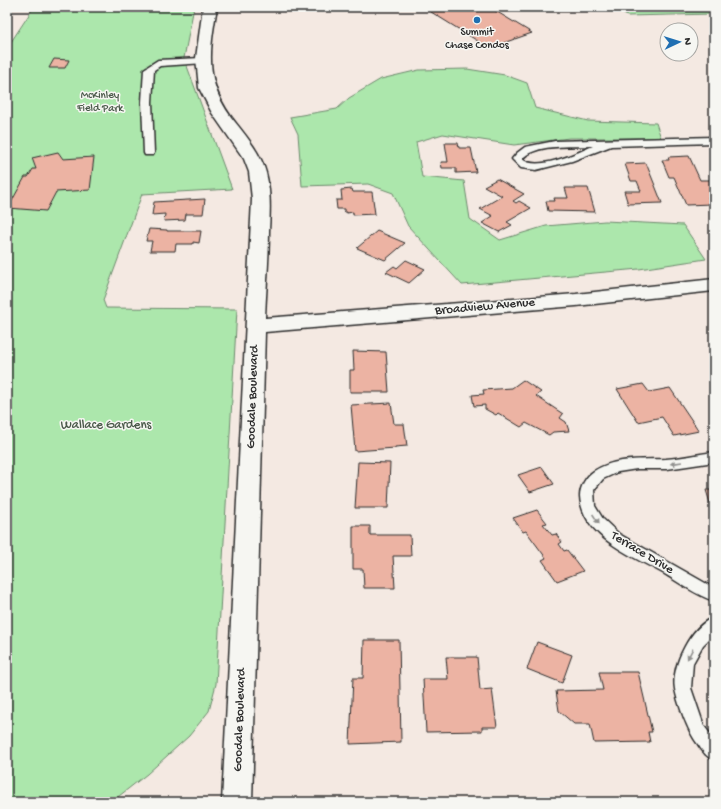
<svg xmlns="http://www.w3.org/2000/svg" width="721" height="809" viewBox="0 0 721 809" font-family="'Gochi Hand',sans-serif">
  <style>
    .green { fill: #ace7ac; stroke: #6c896c }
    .building { fill: #ecb3a3; stroke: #2b2b2b }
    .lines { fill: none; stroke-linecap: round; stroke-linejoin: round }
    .service-casing { stroke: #2b2b2b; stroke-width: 3 }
    .minor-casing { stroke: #2b2b2b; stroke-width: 3 }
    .service { fill: #f6f6f2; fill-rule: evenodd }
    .minor { fill: #f6f6f2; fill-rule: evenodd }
    .oneway { fill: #90908e }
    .poi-dot { fill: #1f6fb2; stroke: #f6f6f2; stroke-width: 1.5 }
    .labels { text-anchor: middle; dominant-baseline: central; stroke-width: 3; stroke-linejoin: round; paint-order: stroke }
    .far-poi-label { font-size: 11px; fill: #2b2b2b; stroke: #f6f6f2 }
    .far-park-label { font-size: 11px; fill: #4b5a4b; stroke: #f6f6f2 }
    .street-label { font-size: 13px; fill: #2b2b2b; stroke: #f6f6f2 }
    .park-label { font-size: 13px; fill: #4b5a4b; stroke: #f6f6f2 }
  </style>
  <rect width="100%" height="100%" fill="#f4e9e2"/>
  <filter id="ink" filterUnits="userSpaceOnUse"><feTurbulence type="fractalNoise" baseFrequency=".025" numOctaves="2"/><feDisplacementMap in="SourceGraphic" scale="8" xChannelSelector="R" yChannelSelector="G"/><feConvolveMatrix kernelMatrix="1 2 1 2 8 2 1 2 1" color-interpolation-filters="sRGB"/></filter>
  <g filter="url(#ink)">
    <g class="green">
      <path d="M34,7H194L184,58L232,189L142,194L103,300L106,308L237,309L216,684L209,711L189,736L147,774L114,800L110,802H7V48Z"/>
      <path d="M613,7H714V14L627,16Z"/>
      <path d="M467,69L505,75L527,83L535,108L588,121L656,123L661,138H569L514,145L443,134L416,142L422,177L464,181L470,219L500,240L546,226L605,221L683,225L706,259L639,269L462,285L408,226L393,193L368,184L302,186L298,134L290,117L337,109L349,98L381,79L419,70Z"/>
    </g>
    <g class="building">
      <path d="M423,7H489L532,33L489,48Z"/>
      <path d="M54,59L69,60L65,68H49Z"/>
      <path d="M445,143H458L459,148H471L476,172L456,173V168H442L441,162H448Z"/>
      <path d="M58,152L63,159L94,157L90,190L56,192L46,211L8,208L25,177H28L33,169H36L32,158Z"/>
      <path d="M689,156L700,180H714V194L708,197L711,204L686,205L674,177H669L662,160H669L668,157Z"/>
      <path d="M646,163L662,203L628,204L624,191H641L637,181H631L625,164Z"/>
      <path d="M497,179L524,194L513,201L516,203L519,201L531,208L507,222L512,225L499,232L482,223L493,216L480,209L502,196L484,186Z"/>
      <path d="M565,188H588L595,212L548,211L546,201H555L554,198H568Z"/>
      <path d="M352,189L353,192H372L375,214L353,215V212L347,213L344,211V209H337L336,200H342L341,190Z"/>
      <path d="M205,199L203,214H186L185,220L164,221L165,214L152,215L154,202Z"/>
      <path d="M149,229L167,230V231H201L199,243L193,242V244H176L175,251H150L152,241H146Z"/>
      <path d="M377,231L405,243L385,260L357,248Z"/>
      <path d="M406,260L425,269L409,283L386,272L394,266L397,268Z"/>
      <path d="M353,351L386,352L389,392H350V370H354Z"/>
      <path d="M523,380L541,392L536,396L563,414L560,418L566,422L569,431L553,432L549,435L526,423L521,427L498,413L496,415L485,409V405L474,406L472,395L484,394L483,390L512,388Z"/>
      <path d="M643,384L649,392L670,388L699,431L674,436L662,417L638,422L617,389Z"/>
      <path d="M391,403L394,424H404L407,446L395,447V448L355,451L351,405Z"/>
      <path d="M358,462L390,463L388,508H355Z"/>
      <path d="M542,467L554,484L530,492L518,475Z"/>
      <path d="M706,490H714V516Z"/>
      <path d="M537,510L547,523L543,524L552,535L556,534L562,542L559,544L564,551L567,550L583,571L557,581L542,560L546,558L526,531L523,532L513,518Z"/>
      <path d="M353,526H370V535H410L411,556H393L395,588H364L363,569H353Z"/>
      <path d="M364,640H399L401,742L350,744L353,678H363Z"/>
      <path d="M537,642L572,655L562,683L527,669Z"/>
      <path d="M446,657H477L480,690L492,689L497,727H482V731L426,732L423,679H448Z"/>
      <path d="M599,672H638L652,732H648L650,742L594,743L590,724H574L559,711L556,691L603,690Z"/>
    </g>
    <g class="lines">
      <g class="service-casing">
        <g id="service">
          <path d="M202,58L207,61L205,63L160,66L154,70L152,102L154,153L153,155H145L144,153L142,102L144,69L158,60Z"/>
          <path d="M714,137V143L611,146L572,161L536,170L521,168L512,159L517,153L525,147L555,141ZM593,146C577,153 537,172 522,159C536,143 573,147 593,146Z"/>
          <path d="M714,452V462L667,469H637L618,472L603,479L594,490L595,506L603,519L619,534L714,588V601C696,595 680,583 663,573C633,556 582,537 580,496C580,487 586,476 594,471C616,457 641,460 666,459C682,458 698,454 714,452Z"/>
          <path d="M714,617V634L703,645L693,663L691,688L704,726L714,739V760C706,757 702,750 697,743C688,731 678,704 675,689C671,665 691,626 714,617Z"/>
        </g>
      </g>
      <g class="minor-casing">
        <path id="minor" d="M203,7H217C209,53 204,83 235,122C247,137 261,154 266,173C271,192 270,212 269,231C269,260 266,289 265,318L576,294L714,279V291L576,306L265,332L252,802H222L252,199L249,172L244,159L212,113L199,88L196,58Z"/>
      </g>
      <use href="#service" class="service"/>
      <use href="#minor" class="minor"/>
    </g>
    <defs><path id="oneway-solid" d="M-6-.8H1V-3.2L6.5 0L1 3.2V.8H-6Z"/></defs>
    <g class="oneway">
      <use href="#oneway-solid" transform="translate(676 463) rotate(171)"/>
      <use href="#oneway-solid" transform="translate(596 519) rotate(56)"/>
      <use href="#oneway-solid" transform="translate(690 654) rotate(118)"/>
    </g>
  </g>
  <circle class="poi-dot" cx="477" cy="20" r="4"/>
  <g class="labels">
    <g class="far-poi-label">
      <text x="477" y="33">Summit<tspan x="477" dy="13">Chase Condos</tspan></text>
    </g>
    <g class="far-park-label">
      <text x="100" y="96">McKinley<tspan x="100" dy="13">Field Park</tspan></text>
    </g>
    <g class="street-label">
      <text transform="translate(485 307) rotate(-5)">Broadview Avenue</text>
      <text transform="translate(253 397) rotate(-88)">Goodale Boulevard</text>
      <text transform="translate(642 553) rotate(31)">Terrace Drive</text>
      <text transform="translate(240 720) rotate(-88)">Goodale Boulevard</text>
    </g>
    <g class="park-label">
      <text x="106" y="425">Wallace Gardens</text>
    </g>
  </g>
  <rect width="721" height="809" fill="none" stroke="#f6f6f2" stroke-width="24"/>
  <rect x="12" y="12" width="697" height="785" fill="none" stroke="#2b2b2b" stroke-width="1.5" filter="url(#ink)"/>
  <g transform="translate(679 42) rotate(86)"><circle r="19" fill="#f6f6f2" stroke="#a5a5a2"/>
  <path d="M0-3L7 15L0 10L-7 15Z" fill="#1f6fb2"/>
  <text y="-6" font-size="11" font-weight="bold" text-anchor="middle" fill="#2b2b2b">N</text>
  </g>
</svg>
